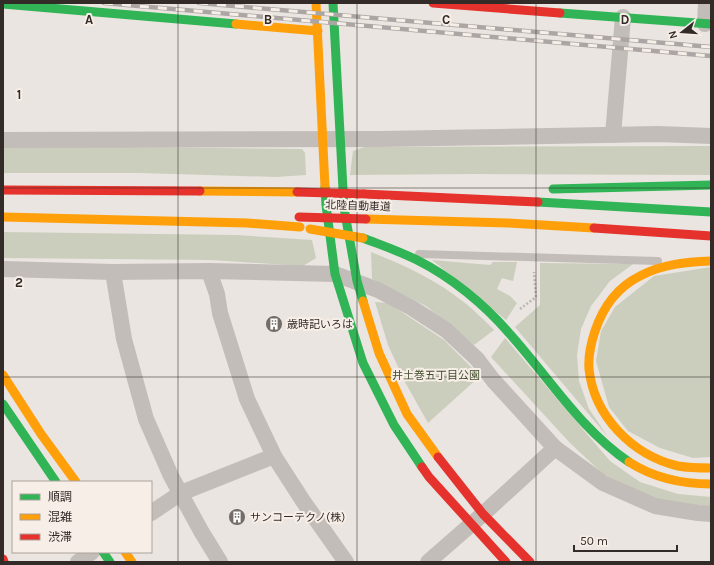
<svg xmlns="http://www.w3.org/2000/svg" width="714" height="565" viewBox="0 0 714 565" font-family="Karla,'Noto Sans JP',sans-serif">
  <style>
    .green { fill: #cbcebc }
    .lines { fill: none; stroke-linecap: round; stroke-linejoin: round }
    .path { stroke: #bcb6b2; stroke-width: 2.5; stroke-dasharray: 2 2; stroke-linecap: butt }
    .lane { stroke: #c3bdb9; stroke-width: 8 }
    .street { stroke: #c3bdb9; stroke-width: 16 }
    .fast { stroke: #30b455; stroke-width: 9 }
    .slow { stroke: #ff9f0a; stroke-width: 9 }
    .jam { stroke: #e5322d; stroke-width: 9 }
    .rail-casing { stroke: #aba6a3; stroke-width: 4.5 }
    .rail { stroke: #f7efe7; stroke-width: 3; stroke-dasharray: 9; stroke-linecap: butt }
    .slow-bridge { stroke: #ff9f0a; stroke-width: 9 }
    .jam-bridge { stroke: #e5322d; stroke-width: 9 }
    .grid { fill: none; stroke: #332b28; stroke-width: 1; stroke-opacity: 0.55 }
    .labels { text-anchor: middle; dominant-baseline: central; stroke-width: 4; stroke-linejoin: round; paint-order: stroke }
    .street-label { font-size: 11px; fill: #332b28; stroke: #f7efe7 }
    .poi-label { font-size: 11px; fill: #332b28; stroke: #f7efe7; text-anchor: start }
    .park-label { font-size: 11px; fill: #434e2f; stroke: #f7efe7 }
    .grid-label { font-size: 13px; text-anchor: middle; font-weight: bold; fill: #332b28; stroke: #f7efe7; stroke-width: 4; stroke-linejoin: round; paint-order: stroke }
  </style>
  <rect width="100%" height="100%" fill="#eae5e0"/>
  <g class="green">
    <path d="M47,146L302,149L305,153L306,175L276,177L141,173H3V147Z"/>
    <path d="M711,146V175H710L476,174L350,175L353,151L364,147Z"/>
    <path d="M3,232L237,235L312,240L316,258L303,266L212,260L3,258Z"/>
    <path d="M371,252C406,266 435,279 465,303C475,311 485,321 494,330L474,345L426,306L372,279Z"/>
    <path d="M432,260L490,265L493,262H517L513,281L502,278L497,289L510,296L517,303L506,320Z"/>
    <path d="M540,263L633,264L610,281L591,306L581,329L577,355L579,381L589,409L608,437L515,327L540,305Z"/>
    <path d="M711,267V457L693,458L660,448L628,431L609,407L596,361L601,331L615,307L654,276Z"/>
    <path d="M375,302L388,303L444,340L480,376L428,423L405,382L388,345Z"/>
    <path d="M505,338L610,461L640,482L678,494L711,497V507L646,498L602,473L570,443L491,357Z"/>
  </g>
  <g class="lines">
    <path class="path" d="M520,309L536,297L534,272"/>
    <path class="lane" d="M419,254L658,261"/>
    <g class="street">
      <path d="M705,24L706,3"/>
      <path d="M613,135L623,17"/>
      <path d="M3,140L380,139L658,134L711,136"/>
      <path d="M3,269L113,272L209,271L335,274L378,290L412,308L446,330L477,359L493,380L555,448L603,483L655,506L698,513L711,514"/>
      <path d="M209,271L217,294L220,313L247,399L274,456L303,501L346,562"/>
      <path d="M113,272L124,339L146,419L171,476L201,531L220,562"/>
      <path d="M151,513L181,493L274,456"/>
      <path d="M78,562L92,552"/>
      <path d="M428,562L483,514L555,448"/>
    </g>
    <g class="fast">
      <path d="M333,3L344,208L357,281L363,301"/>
      <path d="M3,4L236,24"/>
      <path d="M560,13L711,24"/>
      <path d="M325,187L326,205L335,274L363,363L394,425L422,467"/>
      <path d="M553,189L711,185"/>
      <path d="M538,202L711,212"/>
      <path d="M363,238C381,245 399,251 417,260C451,277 484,304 509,333C548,376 580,429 629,462"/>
      <path d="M3,404L56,482"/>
      <path d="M103,552L110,562"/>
    </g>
    <g class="slow">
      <path d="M316,3L325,187"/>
      <path d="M236,24L318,31"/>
      <path d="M200,191L297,192"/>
      <path d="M3,217L247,223L300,227"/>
      <path d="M366,219L508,223L594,228"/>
      <path d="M711,261C687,262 662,264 640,276C618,287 603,307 595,331C591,343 588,356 589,369C594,416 632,455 678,466C689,468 700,468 711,468"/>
      <path d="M363,301L379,353L407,414L438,457"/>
      <path d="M3,375L41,434L76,482"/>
      <path d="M629,462C654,478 681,484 711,484"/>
      <path d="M125,552L132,562"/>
    </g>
    <g class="jam">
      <path d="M433,3L560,13"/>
      <path d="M3,190L200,191"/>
      <path d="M364,194L538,202"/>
      <path d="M594,228L711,236"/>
      <path d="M438,457L483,514L530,562"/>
      <path d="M422,467L429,477L506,562"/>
      <path d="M3,559L4,562"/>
    </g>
    <g class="rail-casing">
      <g id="rail">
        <path d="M104,3L711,56"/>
        <path d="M199,3L711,47"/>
      </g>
    </g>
    <use href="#rail" class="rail"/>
    <path class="slow-bridge" d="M310,229L363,238"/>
    <g class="jam-bridge">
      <path d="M297,192L364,194"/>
      <path d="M299,217L366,219"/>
    </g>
  </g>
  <path class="grid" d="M178,3V562M357,3V562M536,3V562M3,188H711M3,377H711"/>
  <defs>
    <g id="building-disc" transform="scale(0.9)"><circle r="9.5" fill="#736c68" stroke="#f7efe7"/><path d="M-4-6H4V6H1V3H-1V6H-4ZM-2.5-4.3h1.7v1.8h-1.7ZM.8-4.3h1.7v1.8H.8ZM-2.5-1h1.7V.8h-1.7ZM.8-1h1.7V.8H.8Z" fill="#fff"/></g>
  </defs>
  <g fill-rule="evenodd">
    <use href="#building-disc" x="274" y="324"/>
    <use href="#building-disc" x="237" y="517"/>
  </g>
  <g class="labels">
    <g class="street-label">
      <text transform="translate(358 206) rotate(2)">北陸自動車道</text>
    </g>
    <g class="poi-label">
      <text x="287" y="324">歳時記いろは</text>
      <text x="250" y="517">サンコーテクノ(株)</text>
    </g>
    <g class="park-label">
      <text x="436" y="375">井土巻五丁目公園</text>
    </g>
  </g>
  <g class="grid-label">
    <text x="89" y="24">A</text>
    <text x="268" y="24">B</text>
    <text x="446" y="24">C</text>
    <text x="625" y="24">D</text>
    <text x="19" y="99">1</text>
    <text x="19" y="287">2</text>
  </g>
  <rect width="714" height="565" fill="none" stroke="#332b28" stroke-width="8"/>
  <rect x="12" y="481" width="140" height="72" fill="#f7efe7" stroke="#a9a19b"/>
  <rect x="20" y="494" width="20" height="6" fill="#30b455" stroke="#a9a19b"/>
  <text x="48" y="501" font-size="12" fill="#332b28">順調</text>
  <rect x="20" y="514" width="20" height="6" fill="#ff9f0a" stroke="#a9a19b"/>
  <text x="48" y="521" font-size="12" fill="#332b28">混雑</text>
  <rect x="20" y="534" width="20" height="6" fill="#e5322d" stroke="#a9a19b"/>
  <text x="48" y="541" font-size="12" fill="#332b28">渋滞</text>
  <g transform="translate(682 32) rotate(253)" stroke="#f7efe7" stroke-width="3" paint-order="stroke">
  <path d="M0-3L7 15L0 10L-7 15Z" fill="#332b28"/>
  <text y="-6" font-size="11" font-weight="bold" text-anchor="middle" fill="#332b28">N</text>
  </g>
  <path d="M574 545v6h103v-6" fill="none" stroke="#332b28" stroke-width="2"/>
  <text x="580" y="545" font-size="12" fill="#332b28" stroke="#f7efe7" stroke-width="3" paint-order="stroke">50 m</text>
</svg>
